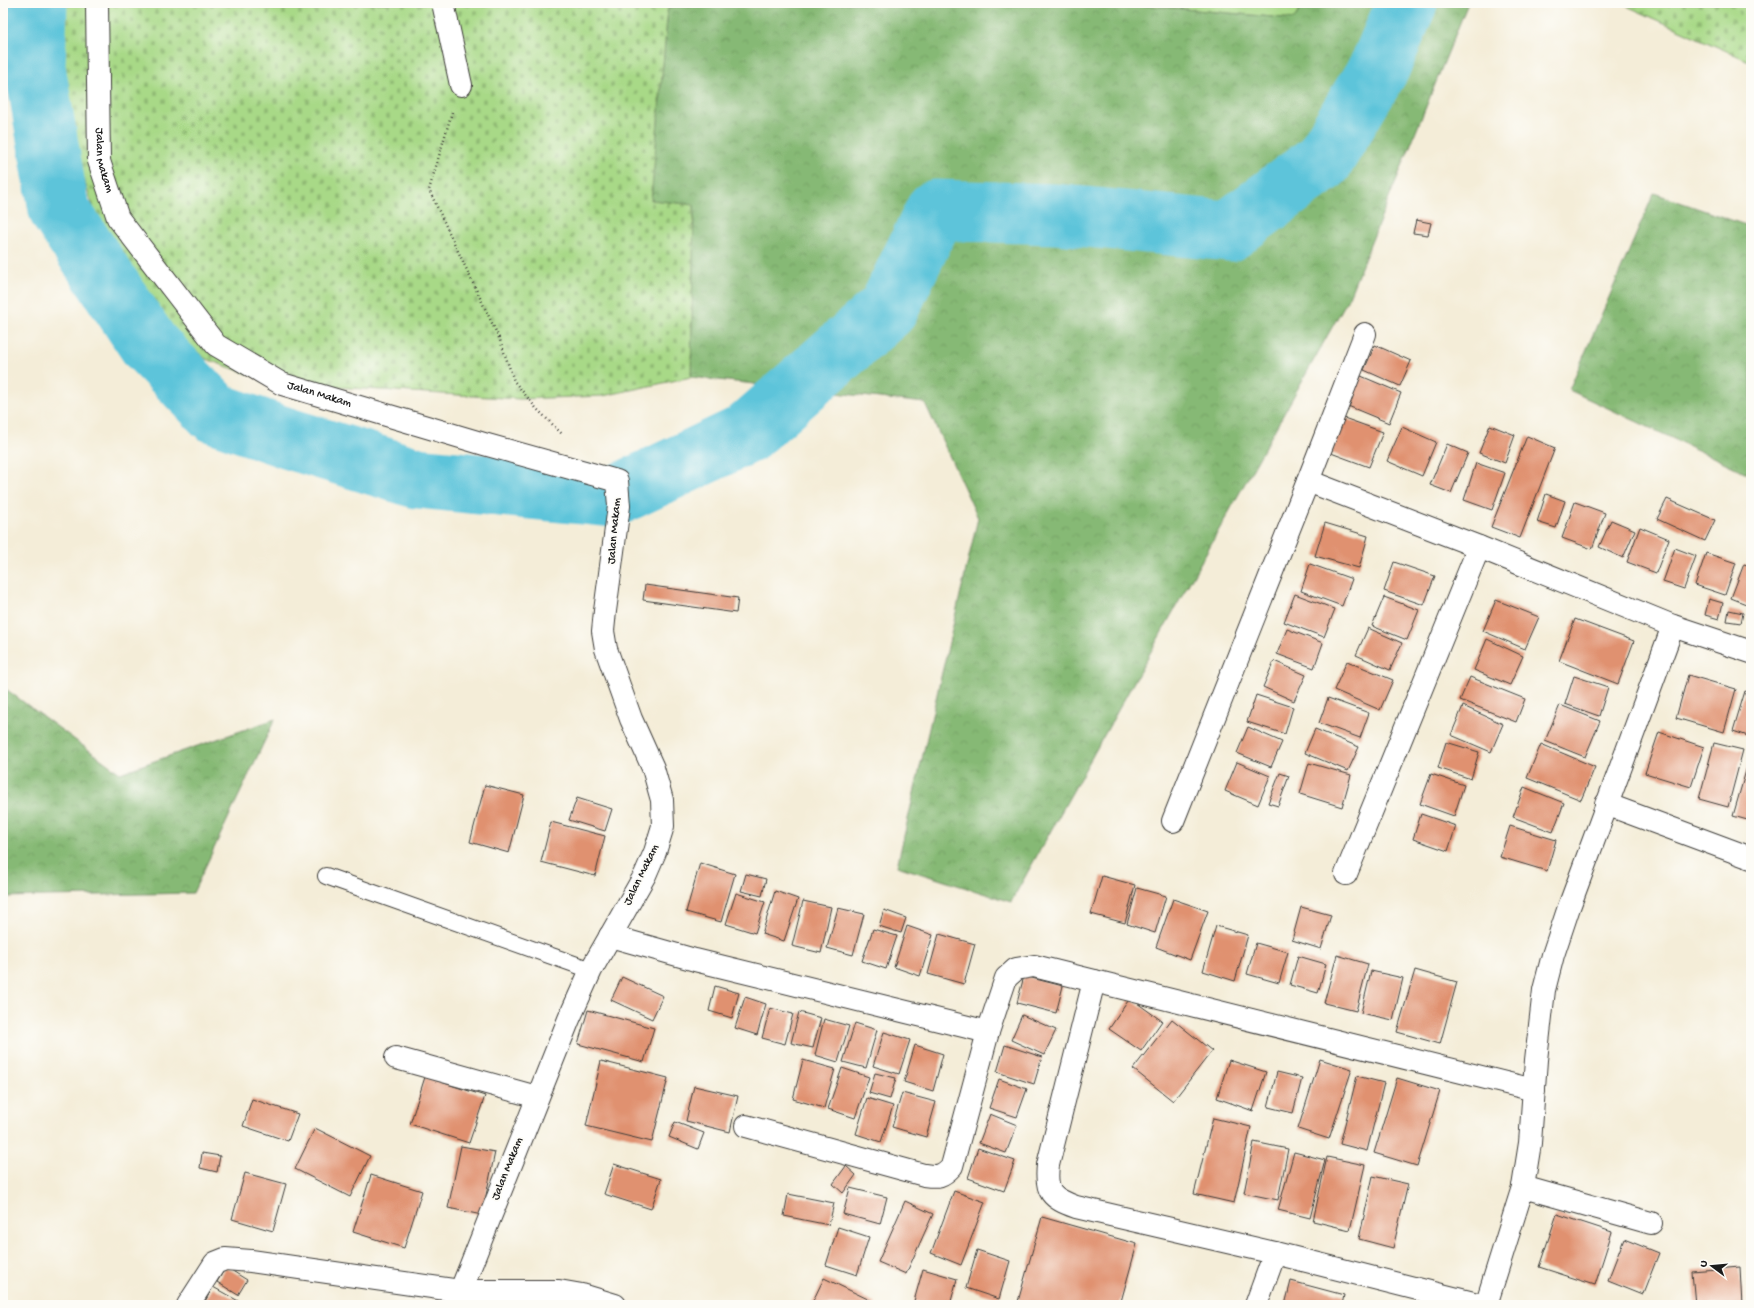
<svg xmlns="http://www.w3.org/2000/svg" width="1754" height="1308" viewBox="0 0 1754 1308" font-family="'Gochi Hand',sans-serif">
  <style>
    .grass { fill: #a8d987; stroke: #627a52 }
    .forest { fill: url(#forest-crowns); stroke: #516a48 }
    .cemetery { fill: url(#cemetery-stones); stroke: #627a52 }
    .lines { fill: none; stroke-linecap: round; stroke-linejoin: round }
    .river { stroke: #5dc4da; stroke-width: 61 }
    .building { fill: #e0916f }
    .lane-casing { stroke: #3c3b38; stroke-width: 18 }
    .street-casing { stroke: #3c3b38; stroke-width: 24 }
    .path { stroke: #3c3b38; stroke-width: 2.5; stroke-dasharray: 1 3; stroke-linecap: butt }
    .lane { stroke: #fff; stroke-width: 16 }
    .street { stroke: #fff; stroke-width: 22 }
    .labels { text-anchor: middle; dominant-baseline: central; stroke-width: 3.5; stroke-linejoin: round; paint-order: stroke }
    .street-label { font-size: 12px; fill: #1c1c1c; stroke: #fdfcf7 }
  </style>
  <defs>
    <pattern id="forest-crowns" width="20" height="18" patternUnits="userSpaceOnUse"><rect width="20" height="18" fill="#86b974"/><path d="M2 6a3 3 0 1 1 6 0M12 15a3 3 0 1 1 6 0" fill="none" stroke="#739e64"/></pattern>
    <pattern id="cemetery-stones" width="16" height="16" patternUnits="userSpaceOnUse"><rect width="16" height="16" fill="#a8d987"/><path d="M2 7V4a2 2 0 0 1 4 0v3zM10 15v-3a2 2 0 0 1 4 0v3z" fill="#90ba74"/></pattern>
  </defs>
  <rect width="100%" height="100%" fill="#fdfcf7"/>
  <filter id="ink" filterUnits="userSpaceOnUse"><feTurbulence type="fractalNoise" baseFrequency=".025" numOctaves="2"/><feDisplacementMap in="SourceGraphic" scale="8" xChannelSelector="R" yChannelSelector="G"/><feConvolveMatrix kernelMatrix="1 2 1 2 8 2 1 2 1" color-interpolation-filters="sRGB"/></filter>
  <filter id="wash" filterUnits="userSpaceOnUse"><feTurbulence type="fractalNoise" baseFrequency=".012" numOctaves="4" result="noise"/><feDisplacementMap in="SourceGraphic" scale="16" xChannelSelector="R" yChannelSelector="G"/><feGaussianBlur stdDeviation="0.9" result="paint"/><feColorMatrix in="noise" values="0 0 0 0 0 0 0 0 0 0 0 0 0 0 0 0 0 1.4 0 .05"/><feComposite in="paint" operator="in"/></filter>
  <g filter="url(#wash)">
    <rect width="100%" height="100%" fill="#f4edd8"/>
    <path class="grass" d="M1118,3H1304L1294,19Z"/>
    <g class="forest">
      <path d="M721,3H1118L1294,19L1304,3H1468L1349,297L1011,902L897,866L978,518L925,403L691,377L694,205L651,200L668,7Z"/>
      <path d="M1654,193L1751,227V475L1569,390Z"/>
      <path d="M3,687L120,773L275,719L193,893L3,897Z"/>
    </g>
    <g class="cemetery">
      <path d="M59,3H720L668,7L651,200L694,205L691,377L603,396L520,399L273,383L206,359L131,295L105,242L84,180L72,136L63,84Z"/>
      <path d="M1620,3H1751V62Z"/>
    </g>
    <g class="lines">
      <path class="river" d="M37,3L35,67L59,210L149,345L215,413L287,438L417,478L613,497L746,434L888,309L936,210L1055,214L1229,231L1323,161L1380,66L1407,3"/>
    </g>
    <g id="blocks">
      <g class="building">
        <path d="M1416,220L1431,223L1428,235L1413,233Z"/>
        <path d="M1375,345L1411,361L1400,386L1364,370Z"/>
        <path d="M1361,376L1401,393L1389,423L1348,406Z"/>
        <path d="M1344,418L1383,432L1369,467L1331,453Z"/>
        <path d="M1490,425L1515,435L1505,463L1479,453Z"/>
        <path d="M1402,427L1436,442L1422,476L1387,461Z"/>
        <path d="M1527,436L1555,448L1520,538L1491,527Z"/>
        <path d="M1447,444L1468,453L1451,493L1430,485Z"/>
        <path d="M1476,463L1505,473L1492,510L1464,500Z"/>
        <path d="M1546,494L1565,501L1556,528L1537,522Z"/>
        <path d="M1667,499L1715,520L1705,541L1657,519Z"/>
        <path d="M1575,502L1605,513L1592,549L1562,538Z"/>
        <path d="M1611,520L1635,530L1623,558L1599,547Z"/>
        <path d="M1325,523L1368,536L1359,568L1315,556Z"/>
        <path d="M1640,527L1669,539L1656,573L1627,562Z"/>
        <path d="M1675,548L1696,556L1684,589L1663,582Z"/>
        <path d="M1706,553L1736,563L1725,595L1695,585Z"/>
        <path d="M1394,562L1435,576L1424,605L1384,591Z"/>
        <path d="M1310,564L1352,579L1342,606L1301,591Z"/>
        <path d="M1744,564L1751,566V606L1731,598Z"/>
        <path d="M645,585L738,598L736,613L643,600Z"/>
        <path d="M1295,594L1335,609L1324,637L1284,622Z"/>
        <path d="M1384,597L1419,610L1407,640L1372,626Z"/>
        <path d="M1709,599L1723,603L1719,619L1705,615Z"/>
        <path d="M1496,600L1539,617L1525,649L1483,631Z"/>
        <path d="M1729,610L1743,613L1741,623L1727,621Z"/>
        <path d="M1575,619L1634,641L1618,684L1559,661Z"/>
        <path d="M1368,628L1402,643L1390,670L1356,655Z"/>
        <path d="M1287,629L1323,643L1314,668L1277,654Z"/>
        <path d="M1487,639L1523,656L1510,685L1474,670Z"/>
        <path d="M1274,661L1306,675L1294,701L1263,687Z"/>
        <path d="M1347,661L1393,680L1380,710L1334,690Z"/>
        <path d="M1688,675L1736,689L1724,732L1676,718Z"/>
        <path d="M1574,676L1608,687L1599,716L1565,704Z"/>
        <path d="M1470,677L1525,699L1516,722L1460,700Z"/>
        <path d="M1745,691L1751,693V737L1733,731Z"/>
        <path d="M1256,695L1293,707L1285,734L1247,722Z"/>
        <path d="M1328,698L1369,713L1360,738L1319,723Z"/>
        <path d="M1560,705L1600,721L1585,757L1545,741Z"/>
        <path d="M1463,706L1503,724L1491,752L1451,735Z"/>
        <path d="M1248,727L1282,742L1271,767L1237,753Z"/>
        <path d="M1315,729L1359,747L1348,771L1305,753Z"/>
        <path d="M1659,732L1704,747L1691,787L1645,773Z"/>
        <path d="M1446,742L1479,752L1471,779L1438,768Z"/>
        <path d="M1714,743L1743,750L1728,807L1699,799Z"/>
        <path d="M1541,744L1595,767L1581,800L1527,778Z"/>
        <path d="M1749,760H1751V821L1733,816Z"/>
        <path d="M1237,762L1270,776L1258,805L1225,791Z"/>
        <path d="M1309,763L1351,775L1342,807L1300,794Z"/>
        <path d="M1280,773L1289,776L1278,806L1268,803Z"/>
        <path d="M1431,774L1464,785L1454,816L1420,804Z"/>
        <path d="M485,785L524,795L509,853L470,842Z"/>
        <path d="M1524,787L1564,803L1553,832L1513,817Z"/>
        <path d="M577,798L612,809L605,831L569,820Z"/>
        <path d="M1421,814L1456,826L1448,851L1413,839Z"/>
        <path d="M551,822L605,836L595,876L541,862Z"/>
        <path d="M1510,826L1556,840L1547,871L1500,857Z"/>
        <path d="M700,863L735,874L721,922L686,912Z"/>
        <path d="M746,874L766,879L762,896L741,891Z"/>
        <path d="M1102,876L1135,885L1125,923L1091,914Z"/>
        <path d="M1137,888L1166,896L1155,933L1127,924Z"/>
        <path d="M775,891L798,899L784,941L762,934Z"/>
        <path d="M736,893L765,902L755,933L726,924Z"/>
        <path d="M1173,899L1208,911L1190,960L1156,947Z"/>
        <path d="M803,901L831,907L821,953L792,946Z"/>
        <path d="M1301,907L1331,915L1321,949L1292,940Z"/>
        <path d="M838,908L864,914L853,955L827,948Z"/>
        <path d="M884,910L906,918L901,933L879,926Z"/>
        <path d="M907,926L933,935L920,976L894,967Z"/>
        <path d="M1216,926L1248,935L1235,981L1203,971Z"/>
        <path d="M873,929L897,936L886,969L862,961Z"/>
        <path d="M939,934L975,944L964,984L928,974Z"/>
        <path d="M1256,943L1288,952L1279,983L1247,974Z"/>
        <path d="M1337,955L1368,964L1356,1011L1324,1003Z"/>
        <path d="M1298,956L1326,964L1318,993L1290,985Z"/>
        <path d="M1415,970L1457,982L1440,1044L1397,1032Z"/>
        <path d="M1371,971L1403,978L1393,1020L1361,1013Z"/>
        <path d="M1024,976L1063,986L1056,1013L1017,1003Z"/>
        <path d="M622,977L663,996L652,1019L611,1000Z"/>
        <path d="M715,986L739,993L732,1018L709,1011Z"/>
        <path d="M745,997L766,1004L757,1035L735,1028Z"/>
        <path d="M1130,998L1162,1021L1141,1051L1109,1029Z"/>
        <path d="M770,1008L793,1014L785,1044L762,1038Z"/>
        <path d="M588,1010L654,1028L644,1062L578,1044Z"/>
        <path d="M799,1012L821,1018L813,1048L791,1043Z"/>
        <path d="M1022,1015L1056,1030L1044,1055L1011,1040Z"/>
        <path d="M824,1019L849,1026L838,1062L815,1055Z"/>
        <path d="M1172,1019L1212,1051L1173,1101L1133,1069Z"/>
        <path d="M855,1023L877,1030L866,1068L843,1062Z"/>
        <path d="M884,1032L910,1040L899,1074L873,1066Z"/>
        <path d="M915,1045L943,1054L933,1091L904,1082Z"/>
        <path d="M1005,1045L1042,1057L1034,1084L997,1072Z"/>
        <path d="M1320,1059L1352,1069L1329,1139L1298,1129Z"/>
        <path d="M803,1060L835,1069L824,1108L793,1099Z"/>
        <path d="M1229,1060L1266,1072L1253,1111L1217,1098Z"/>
        <path d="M601,1061L668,1078L652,1142L586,1126Z"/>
        <path d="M842,1068L869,1077L855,1118L828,1109Z"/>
        <path d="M1277,1072L1302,1078L1293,1113L1268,1107Z"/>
        <path d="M875,1073L896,1078L890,1099L869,1093Z"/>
        <path d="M1357,1076L1384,1083L1367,1151L1340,1144Z"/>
        <path d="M425,1077L485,1096L469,1143L410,1124Z"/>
        <path d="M1397,1078L1440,1091L1417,1166L1374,1153Z"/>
        <path d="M999,1079L1027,1089L1017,1117L989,1108Z"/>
        <path d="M694,1086L738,1096L730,1132L686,1121Z"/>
        <path d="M902,1093L936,1102L926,1137L892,1127Z"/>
        <path d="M867,1098L893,1106L881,1142L856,1134Z"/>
        <path d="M252,1099L298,1114L288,1141L243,1126Z"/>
        <path d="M990,1114L1017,1125L1006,1153L979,1143Z"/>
        <path d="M1213,1118L1251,1127L1234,1203L1194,1194Z"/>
        <path d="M675,1122L704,1133L698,1149L669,1137Z"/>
        <path d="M315,1128L370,1156L350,1197L295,1169Z"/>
        <path d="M1254,1142L1288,1149L1278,1200L1244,1193Z"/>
        <path d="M461,1146L495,1152L482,1215L448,1208Z"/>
        <path d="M978,1148L1015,1161L1004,1191L968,1178Z"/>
        <path d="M1294,1152L1325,1160L1310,1218L1278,1210Z"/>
        <path d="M202,1153L220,1156L217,1172L200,1168Z"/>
        <path d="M1327,1157L1365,1165L1350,1230L1313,1221Z"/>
        <path d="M614,1164L661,1179L651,1209L604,1194Z"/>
        <path d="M846,1166L856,1175L843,1193L833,1184Z"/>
        <path d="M245,1173L286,1184L273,1231L232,1219Z"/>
        <path d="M371,1175L422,1191L404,1248L353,1232Z"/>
        <path d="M1373,1176L1408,1184L1393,1248L1359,1239Z"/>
        <path d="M850,1188L887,1197L880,1224L843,1214Z"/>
        <path d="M954,1191L985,1202L961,1265L931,1253Z"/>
        <path d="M788,1194L834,1203L829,1225L784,1216Z"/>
        <path d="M905,1201L933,1214L906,1274L878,1262Z"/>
        <path d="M1557,1214L1612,1232L1595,1285L1539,1267Z"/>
        <path d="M1042,1217L1137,1244L1120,1305H1017Z"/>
        <path d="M838,1227L869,1237L857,1275L826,1265Z"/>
        <path d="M1624,1239L1659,1253L1643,1294L1608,1280Z"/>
        <path d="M977,1250L1010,1261L999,1299L966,1288Z"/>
        <path d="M226,1267L247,1280L238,1295L217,1282Z"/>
        <path d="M1740,1267L1742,1305H1695L1692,1271Z"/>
        <path d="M923,1269L957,1279L950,1305H929L914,1301Z"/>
        <path d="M824,1278L876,1303L875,1305H811Z"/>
        <path d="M1291,1281L1344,1295L1342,1305H1285Z"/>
        <path d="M213,1287L242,1303L241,1305H203Z"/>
      </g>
    </g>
  </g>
  <g filter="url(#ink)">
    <use href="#blocks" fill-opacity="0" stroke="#3c3b38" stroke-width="1"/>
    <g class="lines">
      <g class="lane-casing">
        <path id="lane" d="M326,876L591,970"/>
      </g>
      <g class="street-casing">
        <g id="street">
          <path id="s1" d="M97,3L99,161L118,218L216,345L282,384L484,444L617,481L619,506L605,611L603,631L606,649L631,719L653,768L662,800L663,826L655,852L645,875L591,970L569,1019L455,1305"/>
          <path d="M443,3L461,85"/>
          <path d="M1308,481L1479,547L1673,626L1751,652"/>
          <path d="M1606,804L1751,858"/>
          <path d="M1173,821L1308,481L1365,334"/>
          <path d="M1346,874L1479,547"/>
          <path d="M610,936L695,960L988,1032"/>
          <path d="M1094,981L1048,1165C1045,1192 1051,1198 1076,1207L1275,1253L1481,1305"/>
          <path d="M396,1058L537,1097"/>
          <path d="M746,1126L924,1175C938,1177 942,1177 952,1166L988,1032L1006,978L1016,969L1034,966L1534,1090"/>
          <path d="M1523,1187L1651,1223"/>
          <path d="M188,1305L215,1263L225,1259L251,1261L460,1291H559L582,1295L615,1305"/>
          <path d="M1256,1305L1275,1253"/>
          <path d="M1486,1305L1523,1187L1530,1143L1536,1060L1544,990L1553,955L1569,907L1673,626"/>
        </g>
      </g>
      <path class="path" d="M452,112L429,190L500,340L514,381L536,408L562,434"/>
      <use href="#lane" class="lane"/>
      <use href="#street" class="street"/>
    </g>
  </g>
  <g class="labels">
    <g class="street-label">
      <text stroke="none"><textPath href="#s1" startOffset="158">Jalan Makam</textPath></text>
      <text stroke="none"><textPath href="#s1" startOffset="494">Jalan Makam</textPath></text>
      <text transform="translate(615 531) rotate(-85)">Jalan Makam</text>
      <text transform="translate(642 875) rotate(-64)">Jalan Makam</text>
      <text transform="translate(508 1169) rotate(-68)">Jalan Makam</text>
    </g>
  </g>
  <rect width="1754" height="1308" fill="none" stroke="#fdfcf7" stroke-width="16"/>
  <g transform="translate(1712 1266) rotate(286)" stroke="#fdfcf7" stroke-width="3" paint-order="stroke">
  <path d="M0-3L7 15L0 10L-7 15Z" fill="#1c1c1c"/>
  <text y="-6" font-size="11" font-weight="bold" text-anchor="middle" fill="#1c1c1c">U</text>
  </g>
</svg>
